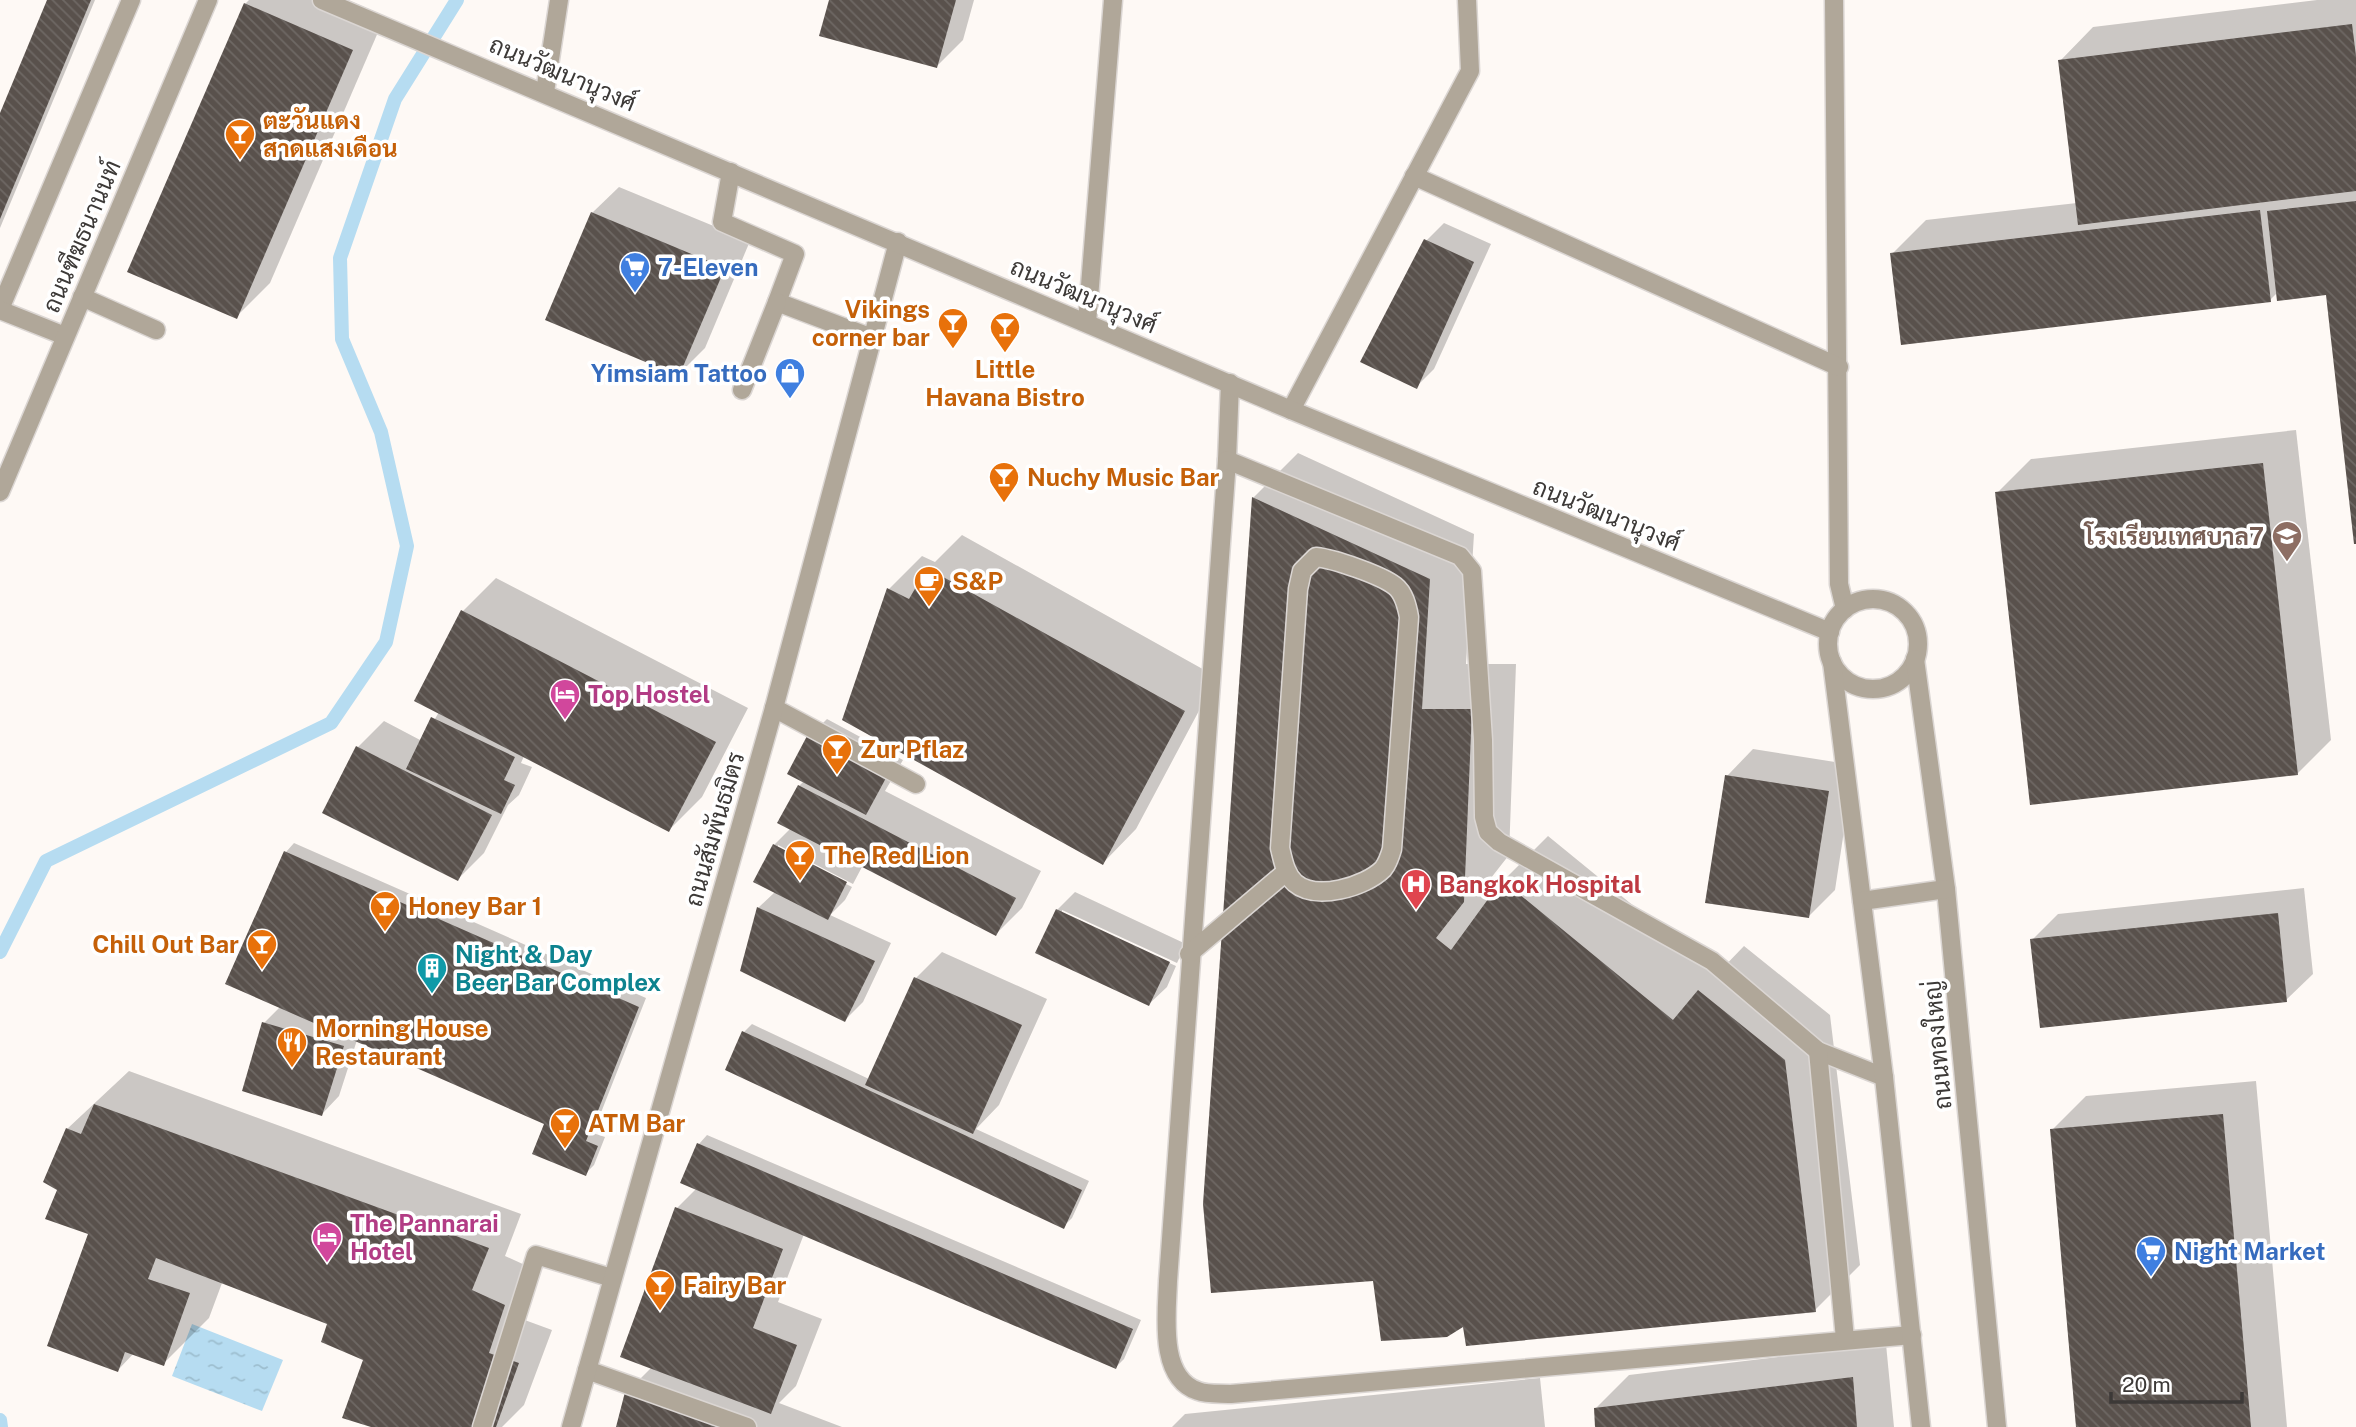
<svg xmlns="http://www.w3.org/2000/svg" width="2356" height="1427" viewBox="0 0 2356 1427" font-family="'Public Sans',Sarabun,sans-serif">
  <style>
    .water { fill: url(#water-ripples) }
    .shadow { fill: #0003 }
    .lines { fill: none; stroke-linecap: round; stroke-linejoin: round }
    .stream { stroke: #b6dcf1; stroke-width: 14 }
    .building { fill: url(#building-back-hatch) }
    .service-casing { stroke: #dbd6d3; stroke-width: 21 }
    .minor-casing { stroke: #dbd6d3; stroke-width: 21 }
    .tertiary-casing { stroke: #dbd6d3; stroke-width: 21 }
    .service { stroke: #b0a799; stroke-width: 18 }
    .minor { stroke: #b0a799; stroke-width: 18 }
    .tertiary { stroke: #b0a799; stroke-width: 18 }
    .labels { text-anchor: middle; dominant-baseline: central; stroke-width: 7; stroke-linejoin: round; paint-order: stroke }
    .street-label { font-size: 24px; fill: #3c3937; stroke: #fff }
    .food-label { font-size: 24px; font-weight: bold; fill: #c56008; stroke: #fff; text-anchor: start }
    .shop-label { font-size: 24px; font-weight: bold; fill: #366cbe; stroke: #fff; text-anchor: start }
    .education-label { font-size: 24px; font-weight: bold; fill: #785e54; stroke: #fff; text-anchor: end }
    .hotel-label { font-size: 24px; font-weight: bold; fill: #b23c85; stroke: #fff; text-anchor: start }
    .health-label { font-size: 24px; font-weight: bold; fill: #be3a42; stroke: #fff; text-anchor: start }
    .culture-label { font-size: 24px; font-weight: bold; fill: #0d838f; stroke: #fff; text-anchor: start }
  </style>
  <defs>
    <pattern id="water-ripples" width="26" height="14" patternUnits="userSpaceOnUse" patternTransform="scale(1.75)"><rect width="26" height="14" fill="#b6dcf1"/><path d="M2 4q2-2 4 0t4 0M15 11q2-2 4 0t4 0" fill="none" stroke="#9dbecf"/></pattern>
    <pattern id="building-back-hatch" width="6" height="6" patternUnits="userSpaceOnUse" patternTransform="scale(1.75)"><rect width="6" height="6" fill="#59514c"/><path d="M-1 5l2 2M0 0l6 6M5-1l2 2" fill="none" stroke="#6e6864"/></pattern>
  </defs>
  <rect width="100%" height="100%" fill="#fef9f5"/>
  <path class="water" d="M192,1324L283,1360L262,1411L172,1376Z"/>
  <g class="shadow">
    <path d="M49,0H95L0,228V118Z"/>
    <path d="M249,0H348L385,16L270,283L236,317L245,4Z"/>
    <path d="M831,0H974L963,40L937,66Z"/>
    <path d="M2317,0H2356V544L2327,293L2278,292L2270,300L1892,254L1926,220L2077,203L2060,61L2093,27Z"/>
    <path d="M619,187L750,241L705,348L679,374L547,319L592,213Z"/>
    <path d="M1444,223L1491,244L1434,369L1417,386L1426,241Z"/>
    <path d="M2296,430L2331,740L2297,774L1997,493L2031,459Z"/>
    <path d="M1298,453L1474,534L1466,664H1516L1509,855L1480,892L1489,900L1503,881L1548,836L1717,974L1744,946L1830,1015L1860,1265L1815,1310L1468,1344L1253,498Z"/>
    <path d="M962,535L1217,677L1136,829L1103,863L889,589L922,556L935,562Z"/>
    <path d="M496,578L748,708L702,797L669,830L524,756L521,763L532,767L519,795L508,805L484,853L458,879L358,747L384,721L422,741L439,712L463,611Z"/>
    <path d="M827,719L903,760L885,791L1041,871L1022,908L996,934L863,865L853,884L778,845V849L852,887L845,900L830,915L891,943L863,1002L845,1020L758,908L775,892L774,845L791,828L799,786L804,781L809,737Z"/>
    <path d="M1753,749L1854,765L1835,890L1809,916L1727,776Z"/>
    <path d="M294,843L646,998L593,1133L605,1137L594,1165L585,1174L546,1123L357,1040L339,1096L322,1114L264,1023L281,1006L286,852Z"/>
    <path d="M2304,888L2313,974L2286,1000L2032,940L2058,914Z"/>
    <path d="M1075,892L1186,944L1177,963L1062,910V914L1176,966L1167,987L1149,1004L1057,910Z"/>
    <path d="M942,952L1047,999L999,1105L976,1129L1089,1181L1072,1218L1064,1226L744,1032L752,1024L869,1079L916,978Z"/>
    <path d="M129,1071L521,1214L505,1256L538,1271L522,1319L552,1330L524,1405L502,1427H376L365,1359L329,1322L222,1283L209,1318L163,1364L134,1353L118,1370L90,1234L59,1189L67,1129Z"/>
    <path d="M2256,1081L2287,1427H2078L2052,1130L2086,1096Z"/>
    <path d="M707,1135L1141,1320L1124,1359L1116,1367L804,1234L778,1302L822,1319L796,1386L779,1403L842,1427H618L627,1392L652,1367L677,1208L696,1189L699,1144Z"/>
    <path d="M1886,1344L1894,1427H1597L1595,1409L1629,1375Z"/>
    <path d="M1540,1378L1545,1427H1172L1185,1414Z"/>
  </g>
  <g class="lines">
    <g class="stream">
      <path d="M0,952L46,861L331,723L386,642L407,546L381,432L342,339L340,258L395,99L457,0"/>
      <path d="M0,1420L1,1427"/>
    </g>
  </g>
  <g class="building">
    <path d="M47,0H91L0,219V113Z"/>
    <path d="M829,0H956L937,68L819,36Z"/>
    <path d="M244,3L353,50L237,319L127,272Z"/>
    <path d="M2352,24L2356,56V191L2078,225L2058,60Z"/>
    <path d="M2356,201V544H2354L2326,295L2277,301L2267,211Z"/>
    <path d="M2260,210L2271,302L1901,345L1890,253Z"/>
    <path d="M591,212L725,268L679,376L545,320Z"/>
    <path d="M1424,239L1474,262L1417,389L1360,362Z"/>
    <path d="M2263,463L2298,775L2030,805L1995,492Z"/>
    <path d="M1252,497L1430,579L1422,709H1472L1464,902L1436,938L1451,950L1502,880L1673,1020L1698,990L1785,1060L1816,1312L1466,1346L1463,1327L1447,1337L1381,1341L1373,1281L1211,1293L1203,1204Z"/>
    <path d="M927,568L1185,711L1103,865L842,720L887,588L909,599Z"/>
    <path d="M461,610L716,742L669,832L414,701Z"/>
    <path d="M431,717L515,757L504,780L515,785L501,814L406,769Z"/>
    <path d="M807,736L886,778L866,815L787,774Z"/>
    <path d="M356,746L492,815L458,881L322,813Z"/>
    <path d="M1725,775L1829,791L1809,918L1705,903Z"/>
    <path d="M798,785L1016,898L996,936L777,823Z"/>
    <path d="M773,844L847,882L828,920L753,882Z"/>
    <path d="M284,851L639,1007L586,1141L598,1146L586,1176L532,1154L544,1124L225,984Z"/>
    <path d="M757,907L875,961L845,1022L740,971Z"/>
    <path d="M1056,909L1170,962L1149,1006L1035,953Z"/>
    <path d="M2278,913L2287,1002L2040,1028L2030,939Z"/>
    <path d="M914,977L1022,1025L973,1134L865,1085Z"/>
    <path d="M262,1022L344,1046L322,1116L242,1091Z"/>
    <path d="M742,1031L1082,1190L1064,1229L725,1070Z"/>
    <path d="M94,1104L489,1248L472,1290L505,1305L489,1353L519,1363L496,1427H371L342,1418L363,1360L321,1342L327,1324L156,1258L148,1279L190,1293L164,1366L125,1352L118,1372L47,1346L88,1234L45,1219L57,1190L43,1182L66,1128L81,1134Z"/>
    <path d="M2223,1114L2251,1427H2076L2050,1129Z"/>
    <path d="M697,1143L1133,1329L1116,1369L680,1183Z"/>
    <path d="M675,1207L783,1249L753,1328L797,1345L771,1414L620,1357Z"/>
    <path d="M1853,1377L1857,1427H1595L1594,1408Z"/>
    <path d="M625,1392L719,1427H616Z"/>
  </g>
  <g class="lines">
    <g class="service-casing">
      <g id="service">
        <path d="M731,172L722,222L795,254L777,302L872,338"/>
        <path d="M82,297L156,330"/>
        <path d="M0,309L131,0"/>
        <path d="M0,310L65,336"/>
        <path d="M1230,383L1227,460L1168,1281C1167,1313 1158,1378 1198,1391C1208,1395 1222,1393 1231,1394L1912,1335"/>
        <path d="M742,390L777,302"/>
        <path d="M1227,460L1460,556L1472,571L1483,740L1484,817L1488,832L1499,842L1712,961L1818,1051L1884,1077"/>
        <path d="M0,492L208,0"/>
        <path d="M1316,557C1334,559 1381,575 1395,586C1404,593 1407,606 1409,617L1392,849C1390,856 1387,864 1383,869C1365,887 1316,901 1295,883C1285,874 1283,860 1280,848L1298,589L1302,571Z"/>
        <path d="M1189,954L1286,872"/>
        <path d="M1818,1051L1845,1339"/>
        <path d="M587,1370L747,1427"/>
        <path d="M482,1427L536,1255L612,1278"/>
      </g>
    </g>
    <g class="minor-casing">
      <g id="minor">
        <path d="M1834,0L1839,584L1845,609"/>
        <path d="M545,92L559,0"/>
        <path d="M1414,176L1839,367"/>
        <path d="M1087,323L1113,0"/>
        <path d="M1291,410L1470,71L1467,0"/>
        <path d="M774,708L916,784"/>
        <path d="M571,1427L774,708L898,242"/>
      </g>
    </g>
    <g class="tertiary-casing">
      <g id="tertiary">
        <path d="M322,0L1291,410L1830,632"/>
        <circle cx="1873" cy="644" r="45"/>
        <path d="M1915,659L1946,889L1997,1427"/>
        <path d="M1832,662L1884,1077L1921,1427"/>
        <path d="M1862,901L1946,889"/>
      </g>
    </g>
    <use href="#service" class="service"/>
    <use href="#minor" class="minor"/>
    <use href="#tertiary" class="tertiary"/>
  </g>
  <defs>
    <g id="bar-pin" transform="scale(1.575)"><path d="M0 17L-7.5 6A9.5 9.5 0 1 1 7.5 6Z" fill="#e8710a" stroke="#fff"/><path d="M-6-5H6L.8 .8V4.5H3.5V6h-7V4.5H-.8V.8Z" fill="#fff"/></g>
    <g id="supermarket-pin" transform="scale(1.575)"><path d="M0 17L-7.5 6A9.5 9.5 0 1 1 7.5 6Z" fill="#3f7fe0" stroke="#fff"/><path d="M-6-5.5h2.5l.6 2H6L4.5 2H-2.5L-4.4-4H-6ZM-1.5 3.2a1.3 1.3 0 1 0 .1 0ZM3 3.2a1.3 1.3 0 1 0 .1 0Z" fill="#fff"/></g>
    <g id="shop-pin" transform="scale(1.575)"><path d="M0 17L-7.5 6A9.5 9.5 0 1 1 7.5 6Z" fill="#3f7fe0" stroke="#fff"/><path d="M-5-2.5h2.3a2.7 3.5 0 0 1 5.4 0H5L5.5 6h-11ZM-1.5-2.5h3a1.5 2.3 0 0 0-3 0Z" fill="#fff"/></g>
    <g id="school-pin" transform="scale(1.575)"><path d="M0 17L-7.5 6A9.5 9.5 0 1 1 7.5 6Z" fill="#8d6e63" stroke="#fff"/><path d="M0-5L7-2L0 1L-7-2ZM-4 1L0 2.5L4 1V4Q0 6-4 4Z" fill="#fff"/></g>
    <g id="cafe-pin" transform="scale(1.575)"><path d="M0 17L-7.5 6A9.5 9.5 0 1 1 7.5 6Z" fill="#e8710a" stroke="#fff"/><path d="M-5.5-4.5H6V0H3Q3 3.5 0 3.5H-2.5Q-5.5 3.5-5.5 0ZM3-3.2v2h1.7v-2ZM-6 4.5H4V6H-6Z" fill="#fff"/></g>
    <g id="hotel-pin" transform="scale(1.575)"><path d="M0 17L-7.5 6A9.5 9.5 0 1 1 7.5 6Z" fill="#d1479c" stroke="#fff"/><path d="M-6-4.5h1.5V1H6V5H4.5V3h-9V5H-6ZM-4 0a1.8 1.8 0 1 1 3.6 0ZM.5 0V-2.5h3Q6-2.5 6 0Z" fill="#fff"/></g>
    <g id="hospital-pin" transform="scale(1.575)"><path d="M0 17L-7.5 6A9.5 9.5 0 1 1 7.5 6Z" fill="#e0444e" stroke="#fff"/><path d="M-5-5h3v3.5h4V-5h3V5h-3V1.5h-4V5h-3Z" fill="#fff"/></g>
    <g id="building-pin" transform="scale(1.575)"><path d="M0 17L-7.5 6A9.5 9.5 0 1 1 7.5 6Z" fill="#0f9aa8" stroke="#fff"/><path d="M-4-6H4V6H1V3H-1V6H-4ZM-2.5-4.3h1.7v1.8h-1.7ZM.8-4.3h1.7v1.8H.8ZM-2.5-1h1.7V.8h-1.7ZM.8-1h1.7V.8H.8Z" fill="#fff"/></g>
    <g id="restaurant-pin" transform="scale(1.575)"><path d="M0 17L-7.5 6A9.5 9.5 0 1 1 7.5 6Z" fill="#e8710a" stroke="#fff"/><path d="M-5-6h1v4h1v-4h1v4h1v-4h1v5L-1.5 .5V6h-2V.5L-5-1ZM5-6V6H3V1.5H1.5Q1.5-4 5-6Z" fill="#fff"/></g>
  </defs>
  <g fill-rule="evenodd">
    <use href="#bar-pin" x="240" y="134"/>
    <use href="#supermarket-pin" x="635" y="267"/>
    <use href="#bar-pin" x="953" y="323"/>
    <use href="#bar-pin" x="1005" y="327"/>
    <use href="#shop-pin" x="790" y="373"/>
    <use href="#bar-pin" x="1004" y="477"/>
    <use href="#school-pin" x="2287" y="536"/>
    <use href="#cafe-pin" x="929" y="581"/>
    <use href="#hotel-pin" x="565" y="694"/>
    <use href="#bar-pin" x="837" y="749"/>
    <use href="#bar-pin" x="800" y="855"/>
    <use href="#hospital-pin" x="1416" y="884"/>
    <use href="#bar-pin" x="385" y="906"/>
    <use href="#bar-pin" x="262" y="944"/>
    <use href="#building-pin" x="432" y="968"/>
    <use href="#restaurant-pin" x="292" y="1042"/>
    <use href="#bar-pin" x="565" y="1123"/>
    <use href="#hotel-pin" x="327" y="1237"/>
    <use href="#supermarket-pin" x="2151" y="1251"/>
    <use href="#bar-pin" x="660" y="1285"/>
  </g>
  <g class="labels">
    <g class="street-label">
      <text transform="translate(563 73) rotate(23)">ถนนวัฒนานุวงศ์</text>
      <text transform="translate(81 236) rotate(-67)">ถนนฑีฆธนานนท์</text>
      <text transform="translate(1084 295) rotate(23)">ถนนวัฒนานุวงศ์</text>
      <text transform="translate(1607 514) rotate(22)">ถนนวัฒนานุวงศ์</text>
      <text transform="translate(714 829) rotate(-74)">ถนนสัมพันธมิตร</text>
      <text transform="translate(1937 1045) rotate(-95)">ถนนทองใหญ่</text>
    </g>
    <g class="food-label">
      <text x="263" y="120">ตะวันแดง<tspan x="263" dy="28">สาดแสงเดือน</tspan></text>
      <text x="930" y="309" text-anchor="end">Vikings<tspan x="930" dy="28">corner bar</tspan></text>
      <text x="1005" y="369" text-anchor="middle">Little<tspan x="1005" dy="28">Havana Bistro</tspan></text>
      <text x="1027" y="477">Nuchy Music Bar</text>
      <text x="952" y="581">S&amp;P</text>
      <text x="860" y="749">Zur Pflaz</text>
      <text x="823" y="855">The Red Lion</text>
      <text x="408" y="906">Honey Bar 1</text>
      <text x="239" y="944" text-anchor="end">Chill Out Bar</text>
      <text x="315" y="1028">Morning House<tspan x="315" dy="28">Restaurant</tspan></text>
      <text x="588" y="1123">ATM Bar</text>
      <text x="683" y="1285">Fairy Bar</text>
    </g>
    <g class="shop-label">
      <text x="658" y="267">7-Eleven</text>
      <text x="767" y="373" text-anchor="end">Yimsiam Tattoo</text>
      <text x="2174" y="1251">Night Market</text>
    </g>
    <g class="education-label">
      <text x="2264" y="536">โรงเรียนเทศบาล7</text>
    </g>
    <g class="hotel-label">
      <text x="588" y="694">Top Hostel</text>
      <text x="350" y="1223">The Pannarai<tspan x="350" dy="28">Hotel</tspan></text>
    </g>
    <g class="health-label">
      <text x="1439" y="884">Bangkok Hospital</text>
    </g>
    <g class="culture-label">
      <text x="455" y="954">Night &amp; Day<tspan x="455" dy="28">Beer Bar Complex</tspan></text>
    </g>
  </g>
  <path d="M2111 1392v10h131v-10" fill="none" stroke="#3c3937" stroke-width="3.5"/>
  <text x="2122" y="1392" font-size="21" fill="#3c3937" stroke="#ffffff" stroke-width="5" paint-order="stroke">20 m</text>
</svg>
